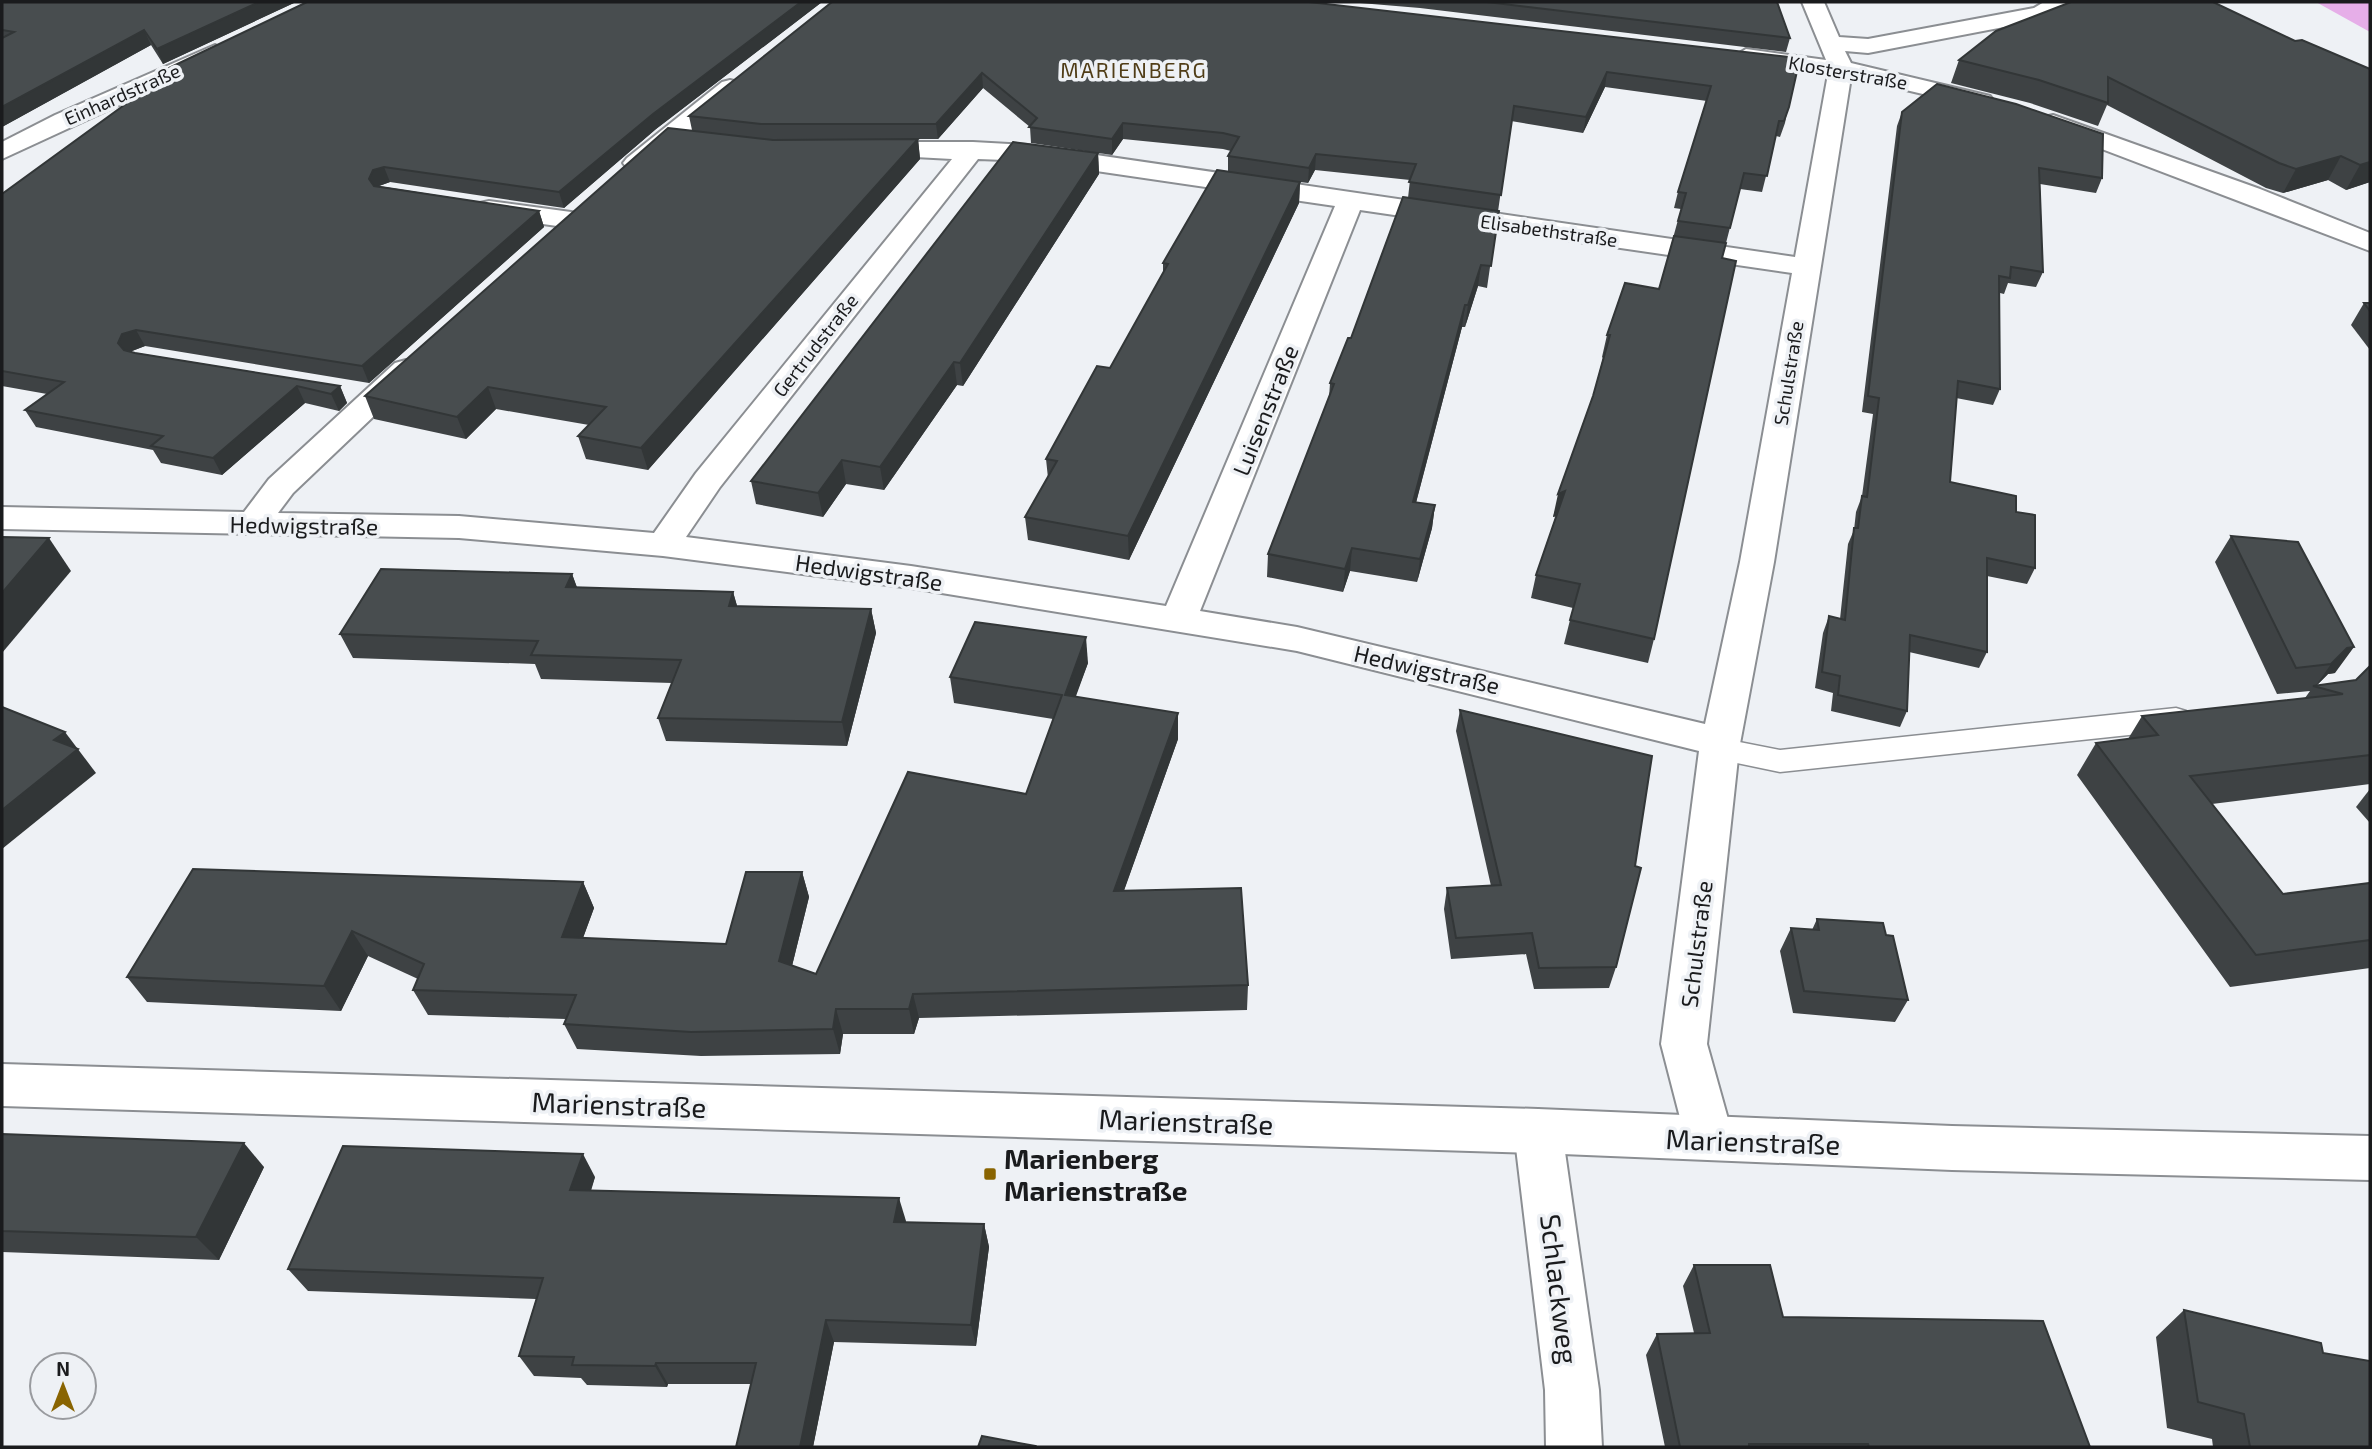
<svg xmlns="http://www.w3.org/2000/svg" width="2372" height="1449" viewBox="0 0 2372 1449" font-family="'Exo 2',sans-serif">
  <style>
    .green { fill: #e6aee8 }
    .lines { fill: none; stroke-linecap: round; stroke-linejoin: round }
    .service-casing { stroke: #8b8e92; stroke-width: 3 }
    .minor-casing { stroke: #8b8e92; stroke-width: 4 }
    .secondary-casing { stroke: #8b8e92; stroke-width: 4 }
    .service { fill: #fff; fill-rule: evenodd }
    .minor { fill: #fff; fill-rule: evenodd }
    .secondary { fill: #fff; fill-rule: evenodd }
    .wall { fill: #3e4244 }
    .shaded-wall { fill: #323637 }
    .building { fill: #484d4f; stroke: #323637; stroke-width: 2 }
    .poi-dot { fill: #896401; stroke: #eef1f5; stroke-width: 2.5 }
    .labels { text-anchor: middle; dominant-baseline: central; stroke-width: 7; stroke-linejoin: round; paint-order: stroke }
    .far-street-label { font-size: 19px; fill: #1a1b1d; stroke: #eef1f5 }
    .far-quarter-label { font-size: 21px; letter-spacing: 2px; fill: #503d17; stroke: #eef1f5 }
    .street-label { font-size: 23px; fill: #1a1b1d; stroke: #eef1f5 }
    .near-street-label { font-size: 28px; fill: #1a1b1d; stroke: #eef1f5 }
    .near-poi-label { font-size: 28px; font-weight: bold; fill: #1a1b1d; stroke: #eef1f5; text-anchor: start }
  </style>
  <rect width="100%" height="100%" fill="#eef1f5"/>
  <path class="green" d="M2316,2H2370V32Z"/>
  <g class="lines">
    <g class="service-casing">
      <path id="service" d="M2176,708L2186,711L2191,719L2186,727L2176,730L1780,772L1708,757L1704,749L1708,741L1719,738L1780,750Z"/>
    </g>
    <g class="minor-casing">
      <g id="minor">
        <path d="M1802,2H1824L1839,37L1868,39L2034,8L2044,2H2066L2067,5L2064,10L2040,20L1868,53L1845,51L1851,63L1990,96L1994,101L1990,106L1982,108L1851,77L1774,562L1739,749L1707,1044L1733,1137L1726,1152L1709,1159L1692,1152L1685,1137L1661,1044L1699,751L1297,651L911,588L663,556L459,538L2,529V507L244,512L269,479L395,363L406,360L417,363L421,369L417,375L293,493L278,513L459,516L654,533L696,473L952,159L859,154L856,149L859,144L868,142H973L1028,145L1795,257L1828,74L1746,63L1735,56L1746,49L1826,60ZM978,159L1028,161L1335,206L1166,606L911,566L686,537L720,487ZM1360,210L1792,273L1740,562L1705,724L1297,627L1200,611Z"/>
        <path d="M215,45L226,52L223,57L2,159V142L55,115Z"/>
        <path d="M730,80L738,82L742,87L738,92L645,168H627L623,163L627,158L722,82Z"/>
        <path d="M2053,115L2260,189L2370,233V251L2044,127L2041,122L2044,117Z"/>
        <path d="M489,201L571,212L580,214L584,220L580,226L571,228L480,215L476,209L480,203Z"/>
        <path d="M1538,1109L1555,1116L1562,1131L1599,1390L1602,1447H1546L1545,1390L1514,1131L1521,1116Z"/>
      </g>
    </g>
    <g class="secondary-casing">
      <path id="secondary" d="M2,1064L1538,1109L1952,1126L2370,1136V1180L1952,1170L1538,1153L2,1106Z"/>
    </g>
    <use href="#service" class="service"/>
    <use href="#minor" class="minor"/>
    <use href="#secondary" class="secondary"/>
  </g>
  <g class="wall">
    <path d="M2,2H296L163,64L151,45L2,127Z"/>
    <path d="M307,2H822L656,129L564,208L390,182L379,186L539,211L544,227L369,383L145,346L132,351L131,352L340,386L347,403L339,411L305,403L222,475L161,463L153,450L36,427L25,410L47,394L2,386V194Z"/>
    <path d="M832,2L1797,58L1785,123L1780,137L1776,136L1762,192L1740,189L1726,243L1722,258L1654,639L1648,663L1564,644L1573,608L1531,598L1536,575L1556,516L1553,517L1593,396L1603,358L1602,357L1607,335L1659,289L1681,209L1674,208L1678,192L1707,101L1605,87L1583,133L1511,121L1487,288L1478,286L1465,327H1462L1416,503L1435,505L1432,528L1417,582L1350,571L1343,592L1267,577L1268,554L1329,398L1330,383L1351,338L1408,198L1410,180L1315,170L1308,183L1300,182L1299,203L1129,560L1028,540L1025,517L1048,478L1046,459L1110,368L1163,274V263L1228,172V156L1231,151L1223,149L1123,139L1112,155L1031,143L1030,127L983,88L938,139H918L920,159L648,470L586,459L578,436L589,425L496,409L466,439L374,419L365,396L692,130L689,116Z"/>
    <path d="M1348,2H1777L1790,38L1786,52L1420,8Z"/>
    <path d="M2295,41L2370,182L2346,190L2328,180L2283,193L2266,188L2107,105L2098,126L2030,103L1951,83L1959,60Z"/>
    <path d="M1902,112L2102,178L2096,193L2040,184L2043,272L2036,287L2008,283L2004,294L2000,293V389L1993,405L1956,398L1950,482L2016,512L2035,568L2027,584L1987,576V652L1979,668L1909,652L1907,711L1900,727L1831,711L1833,693L1815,688L1823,633L1829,616L1840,619L1848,544L1854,530L1856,512L1862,496L1873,414L1862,412L1897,126Z"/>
    <path d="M1098,153L1099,174L963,386L957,385L884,490L846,484L823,517L756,504L751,481Z"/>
    <path d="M2364,303H2370V350L2351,325Z"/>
    <path d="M2231,536L2298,542L2335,673L2328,674L2316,686L2356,680L2370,666V784L2212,804L2283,894L2370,883V968L2230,987L2077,775L2096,743L2128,739L2142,716L2305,698L2310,691L2277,694L2215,562Z"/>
    <path d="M572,574L577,588L733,592L737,606L871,609L876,633L847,746L666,741L658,718L672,683L541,679L535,664L353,658L340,634Z"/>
    <path d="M1088,663L1075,697L1178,713V739L1124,890L1248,985L1247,1010L919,1018L914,1034H843L840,1054L701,1056L577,1049L564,1024L566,1019L428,1015L413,990L418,979L368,956L341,1011L147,1002L127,977L583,882L594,908L583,938L726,944L802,872L809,897L792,966L816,974L1026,794L1053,719L954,703L950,677Z"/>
    <path d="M1460,710L1616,967L1609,988L1534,989L1526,954L1451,959L1444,909L1447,888L1491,886L1456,731Z"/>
    <path d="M2370,789V823L2356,807Z"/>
    <path d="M1817,919L1886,935L1908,1000L1895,1022L1793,1013L1780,951L1791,928L1812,930Z"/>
    <path d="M2,1134L264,1167L219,1260L2,1252Z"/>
    <path d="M595,1177L591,1191L906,1221L905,1222L984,1224L989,1247L976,1346L834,1342L813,1447H736L751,1384H668L667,1387L587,1385L581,1378L534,1376L519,1356L536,1299L308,1291L288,1269Z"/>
    <path d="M1694,1265L1783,1317L2090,1447H1665L1646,1355L1657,1334L1694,1333L1683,1286Z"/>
    <path d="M2184,1310L2323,1353L2370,1447H2213L2212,1439L2167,1428L2156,1337Z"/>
  </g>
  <g class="shaded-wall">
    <path d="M259,2H296L163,64L157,49Z"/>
    <path d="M801,2H822L656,129L564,208L559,192L653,114Z"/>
    <path d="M144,30L151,45L2,127V107Z"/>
    <path d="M1607,72L1605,87L1583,133L1586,117Z"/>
    <path d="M982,73L983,88L938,139L936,124Z"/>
    <path d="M1123,123V139L1112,155V139Z"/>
    <path d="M918,139L920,159L648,470L641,448Z"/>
    <path d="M1098,153L1099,174L963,386L960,363Z"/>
    <path d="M1316,154L1315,170L1308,183L1309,168Z"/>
    <path d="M2341,156L2328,180L2283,193L2296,169Z"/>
    <path d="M2370,162V182L2346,190L2360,165Z"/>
    <path d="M384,167L390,182L379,186L375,194L369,179L373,170Z"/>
    <path d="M1300,182L1299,203L1129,560L1128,536Z"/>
    <path d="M539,211L544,227L369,383L362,366Z"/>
    <path d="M1481,265L1478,286L1465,327L1468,305Z"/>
    <path d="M1465,305L1462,327L1410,525L1413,502Z"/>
    <path d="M136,330L145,346L132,351L128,359L118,343L122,334Z"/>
    <path d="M954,362L957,385L884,490L880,467Z"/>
    <path d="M297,386L305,403L222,475L213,458Z"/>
    <path d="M340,386L347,403L339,411L331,394Z"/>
    <path d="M488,387L496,409L466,439L457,417Z"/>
    <path d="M842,460L846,484L823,517L818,493Z"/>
    <path d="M1565,491L1560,515L1553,517L1558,494Z"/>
    <path d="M1435,505L1432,528L1417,582L1420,559Z"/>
    <path d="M49,538L71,571L2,653V593Z"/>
    <path d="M1352,548L1350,571L1343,592L1345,569Z"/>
    <path d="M572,574L581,598L566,587Z"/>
    <path d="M733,592L740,616L729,606Z"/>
    <path d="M871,609L876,633L847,746L842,722Z"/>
    <path d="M1086,637L1088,663L1067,721L1065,695Z"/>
    <path d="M2354,647L2335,673L2328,674L2315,687L2331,664L2347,648Z"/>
    <path d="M1178,713V739L1115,916L1114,891Z"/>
    <path d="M65,732L96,773L2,849V810L54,740Z"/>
    <path d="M802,872L809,897L787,986L779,961Z"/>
    <path d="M583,882L594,908L574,962L562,937Z"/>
    <path d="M352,931L368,956L341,1011L324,986Z"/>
    <path d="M913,994L919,1018L914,1034L909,1009Z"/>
    <path d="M836,1009L843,1034L840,1054L833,1029Z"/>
    <path d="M244,1143L264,1167L219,1260L196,1237Z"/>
    <path d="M583,1154L595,1177L583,1213L570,1190Z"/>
    <path d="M899,1198L906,1221L901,1244L894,1222Z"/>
    <path d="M984,1224L989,1247L976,1346L971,1325Z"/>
    <path d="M826,1320L834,1342L813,1447H800Z"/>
    <path d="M656,1363L668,1384L667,1387L655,1366Z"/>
  </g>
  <g class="building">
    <path d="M2,2H259L157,49L144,30L2,107V38L14,32L2,30Z"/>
    <path d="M307,2H801L653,114L559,192L384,167L373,170L369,179L374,186L539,211L362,366L136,330L122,334L118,343L124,350L135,353L340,386L331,394L297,386L213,458L151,446L163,436L25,410L64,382L2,371V194L171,71L169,68Z"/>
    <path d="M832,2H1309L1797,58L1798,67L1789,107L1784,121H1779L1767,176L1744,173L1730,228L1678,221L1686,193L1678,192L1711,86L1607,72L1586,117L1514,106L1501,195L1409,182L1416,164L1316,154L1309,168L1228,156L1239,137L1223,133L1123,123L1112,139L1029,127L1037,118L982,73L936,124H761L689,116Z"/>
    <path d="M1487,2H1777L1790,38Z"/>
    <path d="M2071,2H2213L2295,41L2302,40L2370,69V162L2360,165L2341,156L2296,169L2279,163L2108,77V103L2039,80L1959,60L1996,31Z"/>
    <path d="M1937,84L2016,104L2103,134L2102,178L2039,168L2043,272L2011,267L2010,278L1999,276L2000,389L1958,381L1950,482L2016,496V512L2035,515V568L1987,558V652L1910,635L1907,711L1838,695L1840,676L1822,672L1829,616L1845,620L1854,528H1858L1862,496L1867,497L1879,398L1868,396L1902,112Z"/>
    <path d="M668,128L773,140L918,139L641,448L578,436L606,407L488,387L457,417L365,396Z"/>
    <path d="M1013,142L1098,153L960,363L954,362L880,467L842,460L818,493L751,481Z"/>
    <path d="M1217,170L1300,182L1128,536L1025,517L1057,461L1046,459L1097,366L1110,368L1168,264L1163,263Z"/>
    <path d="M1403,197L1499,211L1491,266L1481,265L1468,305H1465L1413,502L1435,505L1420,559L1352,548L1345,569L1268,554L1334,384L1330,383L1348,338H1351Z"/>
    <path d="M1674,236L1726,243L1722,258L1736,261L1654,639L1570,620L1580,584L1536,575L1565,491L1558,494L1593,396L1610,335H1607L1625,283L1659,289Z"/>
    <path d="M2364,303H2370V311Z"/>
    <path d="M2231,536L2298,542L2354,647L2347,648L2331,664L2296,668Z"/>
    <path d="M2,537L49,538L2,593Z"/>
    <path d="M381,569L572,574L566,587L733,592L729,606L871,609L842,722L658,718L681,660L531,655L538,641L340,634Z"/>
    <path d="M975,622L1086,637L1065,695L1178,713L1114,891L1241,888L1248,985L913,994L909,1009H836L833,1029L691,1032L564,1024L576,995L413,990L424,964L352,931L324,986L127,977L193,869L583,882L562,937L726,944L746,872H802L779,961L816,974L908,772L1026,794L1062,695L950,677Z"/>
    <path d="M2370,666V755L2190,776L2283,894L2370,883V940L2256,955L2096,743L2158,735L2142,716L2343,694L2313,686L2356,680Z"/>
    <path d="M2,707L65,732L54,740L78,749L2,810Z"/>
    <path d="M1460,710L1652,756L1635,866L1641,868L1616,967L1539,968L1532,933L1456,938L1447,888L1501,885Z"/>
    <path d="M1817,919L1883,923L1886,935L1893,936L1908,1000L1804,991L1791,928L1819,930Z"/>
    <path d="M2,1134L244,1143L196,1237L2,1231Z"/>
    <path d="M343,1146L583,1154L570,1190L899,1198L894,1222L984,1224L971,1325L826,1320L800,1447H736L756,1363H656L655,1366L572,1365L574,1357L519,1356L543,1278L288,1269Z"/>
    <path d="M1694,1265H1770L1783,1317L2043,1321L2090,1447H1869L1868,1444H1749V1447H1680L1657,1334L1710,1333Z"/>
    <path d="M2184,1310L2321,1343L2323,1353L2370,1361V1447H2250L2244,1414L2198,1402Z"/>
    <path d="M982,1436L1035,1446L1034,1447H978Z"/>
  </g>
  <rect class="poi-dot" x="983" y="1167" width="14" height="14" rx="3.5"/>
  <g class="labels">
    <g class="far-street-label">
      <text transform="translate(1848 72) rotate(10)">Klosterstraße</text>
      <text transform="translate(122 94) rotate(-24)">Einhardstraße</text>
      <text transform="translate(1549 230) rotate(8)">Elisabethstraße</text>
      <text transform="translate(815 345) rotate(-52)">Gertrudstraße</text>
      <text transform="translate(1788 373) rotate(-81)">Schulstraße</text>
    </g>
    <g class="far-quarter-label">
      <text x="1134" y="69">MARIENBERG</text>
    </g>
    <g class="street-label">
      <text transform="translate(1265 410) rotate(-68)">Luisenstraße</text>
      <text transform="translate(304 525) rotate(1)">Hedwigstraße</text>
      <text transform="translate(869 572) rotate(8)">Hedwigstraße</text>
      <text transform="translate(1427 669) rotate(13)">Hedwigstraße</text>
      <text transform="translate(1696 944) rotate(-83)">Schulstraße</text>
    </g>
    <g class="near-street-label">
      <text transform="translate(619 1104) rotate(2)">Marienstraße</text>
      <text transform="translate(1186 1121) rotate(2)">Marienstraße</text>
      <text transform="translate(1753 1141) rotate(2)">Marienstraße</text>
      <text transform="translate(1560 1289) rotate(83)">Schlackweg</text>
    </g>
    <g class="near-poi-label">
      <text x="1004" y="1158">Marienberg<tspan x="1004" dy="32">Marienstraße</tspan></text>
    </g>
  </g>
  <rect width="2372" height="1449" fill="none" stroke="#1a1b1d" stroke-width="7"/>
  <g transform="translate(63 1386)"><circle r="33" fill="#eef1f5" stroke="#999b9f" stroke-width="2"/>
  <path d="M0-5L12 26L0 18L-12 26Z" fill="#896401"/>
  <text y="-10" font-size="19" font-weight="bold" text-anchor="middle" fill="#1a1b1d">N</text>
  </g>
</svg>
